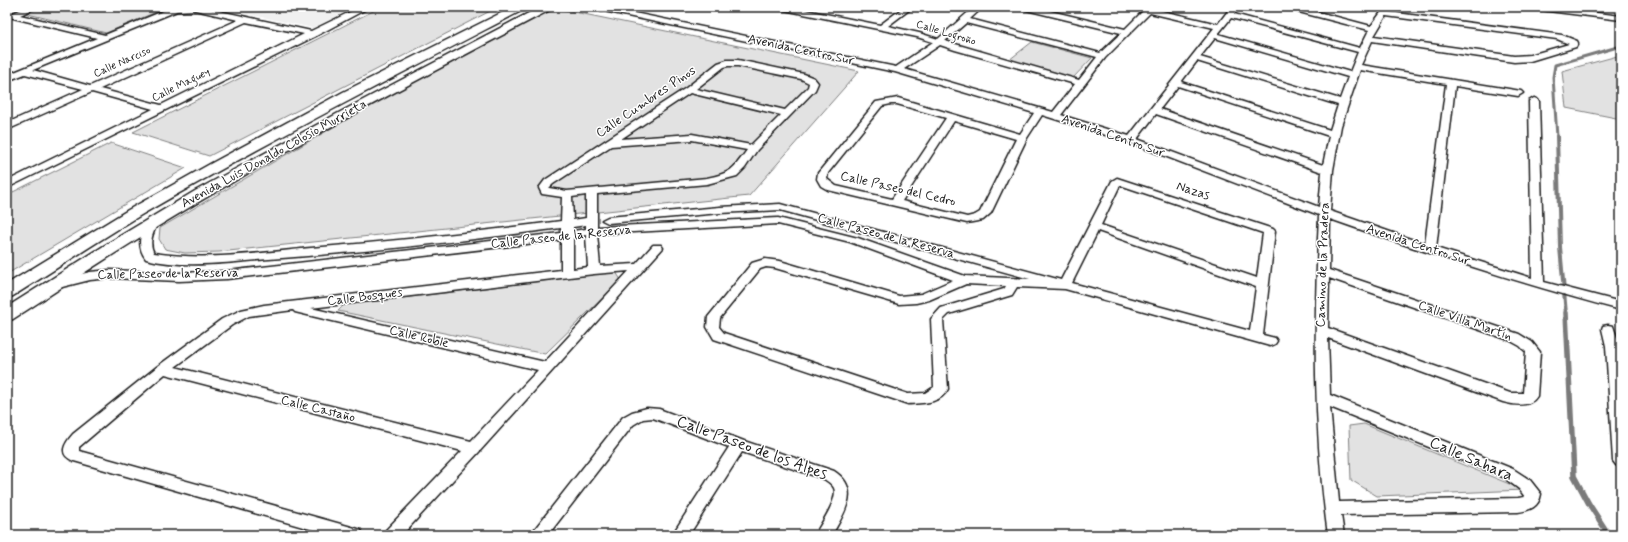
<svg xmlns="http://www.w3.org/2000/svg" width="1628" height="542" viewBox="0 0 1628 542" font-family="Mynerve,sans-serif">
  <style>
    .built { fill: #f0f0f0 }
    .green { fill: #e2e2e2; stroke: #7f7f7f }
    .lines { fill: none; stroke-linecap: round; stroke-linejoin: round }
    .stream-far2 { stroke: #7a7a7a; stroke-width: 3 }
    .stream-far1 { stroke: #7a7a7a; stroke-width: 4 }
    .stream { stroke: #7a7a7a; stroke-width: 5.5 }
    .minor-casing { stroke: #1c1c1c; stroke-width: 3 }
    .secondary-casing { stroke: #1c1c1c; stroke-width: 3 }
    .minor { fill: #fff; fill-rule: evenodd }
    .secondary { fill: #fff; fill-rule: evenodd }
    .labels { text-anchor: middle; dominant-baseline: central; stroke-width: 3; stroke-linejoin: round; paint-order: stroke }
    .far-street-label { font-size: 11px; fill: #1c1c1c; stroke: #fff }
    .street-label { font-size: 13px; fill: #1c1c1c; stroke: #fff }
    .near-street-label { font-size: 16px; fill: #1c1c1c; stroke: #fff }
  </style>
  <rect width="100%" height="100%" fill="#fff"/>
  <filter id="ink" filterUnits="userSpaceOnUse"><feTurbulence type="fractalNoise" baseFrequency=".025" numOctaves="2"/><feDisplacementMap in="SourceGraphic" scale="8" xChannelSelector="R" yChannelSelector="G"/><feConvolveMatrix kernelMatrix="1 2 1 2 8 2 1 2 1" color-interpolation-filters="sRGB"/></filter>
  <g filter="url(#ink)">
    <path class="built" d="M215,7H355L312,28Z"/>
    <g class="green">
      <path d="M40,7H168L106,33L24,13Z"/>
      <path d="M381,7H498L209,156L133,132Z"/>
      <path d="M555,8L859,71L749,196L219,252L185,253L165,249L159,239L160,228L392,93Z"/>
      <path d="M1032,42L1092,58L1073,78L1009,60Z"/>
      <path d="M1621,55V84L1617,85L1621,119L1566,108L1562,71Z"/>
      <path d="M111,143L186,168L7,274V195Z"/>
      <path d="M616,272L621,280L545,354L338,311L344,305Z"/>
      <path d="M1364,424L1524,490L1377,496L1351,480L1349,426Z"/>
    </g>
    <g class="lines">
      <path class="stream-far2" d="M1557,137L1553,77L1555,65L1621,46"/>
      <path class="stream-far1" d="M1557,136L1560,247L1566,314"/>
      <path class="stream" d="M1566,313L1574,476L1589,504L1609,535"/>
      <g class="minor-casing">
        <g id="minor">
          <path d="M27,7H38L20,15L105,35L173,7H201L311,31L360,7H370L316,36L7,188V181L153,109L92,92L7,130V123L83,89L25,74L7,81V75L97,38L9,17L8,15ZM195,10L238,20L90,86L33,70L177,11ZM246,22L304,34L161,105L100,89Z"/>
          <path d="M590,7H605L896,67L933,42L917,37L779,9L775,7H791L880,25L904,7H913L888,26L919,33L938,39L974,7H983L970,19L1100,53L1121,33L1022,9L1021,7H1034L1125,29L1143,11L1131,7H1156L1154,9L1218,24L1231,7H1239L1234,14L1360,48L1369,30L1287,9L1286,7H1299L1371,26L1385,7H1393L1389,12L1562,35L1577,41L1578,43L1576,47L1530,61L1514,62L1372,41L1361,65L1521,91L1523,93L1518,96L1455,86L1436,248L1532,278L1529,101L1534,98L1537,99L1539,101L1544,282L1621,302V310C1522,284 1426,253 1330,219L1329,270L1519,334L1532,342L1540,352L1537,396C1530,408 1514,405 1503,402L1328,338L1330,395L1513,469L1530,480L1541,494C1539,507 1530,510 1518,512L1341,515L1344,535H1328C1313,428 1314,322 1319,215L1128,142L1042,115L1027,138L991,213L983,220L967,223L828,190L821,186L817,179L818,173L876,102L898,98L1020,134L1034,113L895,72L594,9ZM1150,13L1214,28L1129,136L1061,115L1105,58ZM1386,16L1557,39L1569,44L1530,55L1514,56L1374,36ZM1231,18L1358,52L1350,72L1218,34ZM966,23L1097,57L1079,80L945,41ZM1215,38L1348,77L1340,99L1200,57ZM940,45L955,50L1075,84L1053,112L904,69ZM1197,61L1338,105L1330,130L1181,82ZM1360,70L1446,84L1425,244L1330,211L1333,170L1341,126ZM1178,86L1329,136L1323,165L1160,109ZM891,104H897L946,118L892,199L836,186L827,179L828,173L882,106ZM1156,114L1322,172L1319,207L1137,139ZM954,121L1016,139L980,212L975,215L967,217L902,201ZM1329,278L1509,340L1520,346L1526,352L1523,393H1510L1328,328ZM1330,407L1503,477L1519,489L1525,497L1518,498L1339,502Z"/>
          <path d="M1528,7H1551L1621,16V20L1532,9Z"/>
          <path d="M727,60H738L804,74L814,78L818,83L815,90L757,150L745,168L737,176L707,184L597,194V227L778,218L858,238L965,276L1030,279L780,210L720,213L608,223L602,220L608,217L720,207L780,204L1061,280L1112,181L1117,178L1273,229L1275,231L1263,335L1275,338L1277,341L1275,344L1270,346L1065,289L1017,287L1012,295L949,314L943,320L948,389C940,404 923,403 908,404L714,339L707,327L708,317L752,263L765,259L780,261L899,296L921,294L953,280L850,242L778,224L597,234L600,266L636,264L653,245H661L663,248L479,452L402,535H384L386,530L462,451L165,374L79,447V451L355,528L361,530L363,535H331L74,461C57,455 65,443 73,434L158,366L222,319L241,310L264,305L561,270V240L227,279L179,281L110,278L90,280L58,288L54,287L52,284L54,281L90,272L110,270L179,273L227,271L561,233V228C464,241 367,252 269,259C229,262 185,269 146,259C136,246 140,233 148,221L152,220L158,223C153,232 148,243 154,253C204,261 261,253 311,248C395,241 478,232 561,221L562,197L542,194L539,188L545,180L686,88L718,63ZM728,66H738L801,79L809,83L808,87L785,110L696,89L724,67ZM690,93L781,115L751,145L692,134L621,139ZM692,140L747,150C733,170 731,173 707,178L567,191L549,188L553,184L611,146ZM1120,185L1263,233L1257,278L1101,225ZM586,195V218L573,220L572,197ZM586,225V229L573,231V227ZM1098,231L1256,287L1250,331L1072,283ZM586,235L588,267L573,269V238ZM766,267L775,268L899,304L916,303L929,300L966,284L1006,286L1004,289L941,308L931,319L934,387L925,393L908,394L724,333L719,327L720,318L760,269ZM629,271L545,362L311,308L594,274ZM293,310L295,312L299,313L538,370L471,441L175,367L232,325L249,316Z"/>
          <path d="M1608,325L1613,326L1620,346L1621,467L1616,465L1613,461L1606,346L1602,329L1603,326Z"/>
          <path d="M647,408L659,409L744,441L834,471C862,489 844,513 832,535H815C820,525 839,499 834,488C832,484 827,481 824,479L742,452L689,535H672L729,447L653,418L643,419L633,425L548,535H530L623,417L632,412Z"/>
        </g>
      </g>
      <g class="secondary-casing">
        <g id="secondary">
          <path d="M513,7H526L525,9C396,76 267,142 141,215C98,241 56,269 13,296L7,298V284L128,210L210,164L343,92Z"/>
          <path d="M540,7H553L552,9C413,82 273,155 139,238C97,264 55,292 13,319L7,321V307L110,242L195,191L344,110Z"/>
        </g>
      </g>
      <use href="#minor" class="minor"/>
      <use href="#secondary" class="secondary"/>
    </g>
  </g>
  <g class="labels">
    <g class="far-street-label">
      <text transform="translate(946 33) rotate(17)">Calle Logroño</text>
      <text transform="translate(122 62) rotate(-24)">Calle Narciso</text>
      <text transform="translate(181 85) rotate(-26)">Calle Maguey</text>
    </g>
    <g class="street-label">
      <text transform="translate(801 50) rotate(12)">Avenida Centro Sur</text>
      <text transform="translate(646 102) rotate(-34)">Calle Cumbres Pinos</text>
      <text transform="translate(1113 136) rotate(19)">Avenida Centro Sur</text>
      <text transform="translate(274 154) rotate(-29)">Avenida Luis Donaldo Colosio Murrieta</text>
      <text transform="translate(898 189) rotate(13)">Calle Paseo del Cedro</text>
      <text transform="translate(1193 191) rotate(18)">Nazas</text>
      <text transform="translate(886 236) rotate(15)">Calle Paseo de la Reserva</text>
      <text transform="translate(561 237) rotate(-6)">Calle Paseo de la Reserva</text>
      <text transform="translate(1418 245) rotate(18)">Avenida Centro Sur</text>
      <text transform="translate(1323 265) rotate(-88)">Camino de la Pradera</text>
      <text transform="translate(168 274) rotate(-1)">Calle Paseo de la Reserva</text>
      <text transform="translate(365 297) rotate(-7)">Calle Bosques</text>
      <text transform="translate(1465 321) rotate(19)">Calle Villa Martín</text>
      <text transform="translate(419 337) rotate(13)">Calle Roble</text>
      <text transform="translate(318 409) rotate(14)">Calle Castaño</text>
    </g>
    <g class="near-street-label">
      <text transform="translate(752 448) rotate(20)">Calle Paseo de los Alpes</text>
      <text transform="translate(1471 459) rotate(23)">Calle Sahara</text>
    </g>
  </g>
  <rect width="1628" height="542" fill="none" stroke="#fff" stroke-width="24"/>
  <rect x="12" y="12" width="1604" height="518" fill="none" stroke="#1c1c1c" stroke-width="1.5" filter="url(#ink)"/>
</svg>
